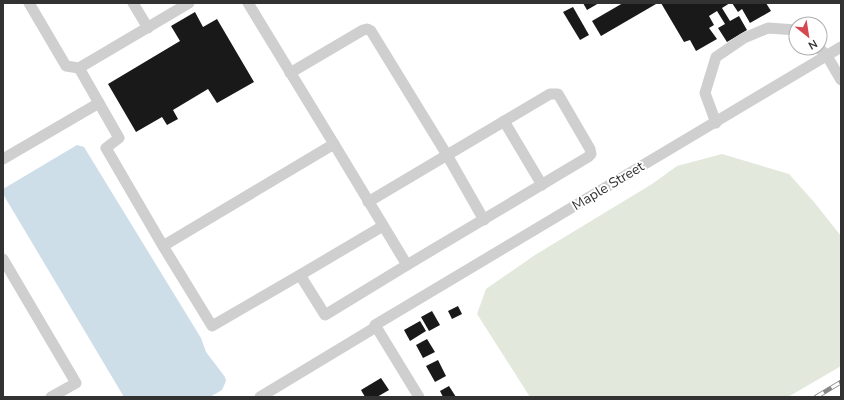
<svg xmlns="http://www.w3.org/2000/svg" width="844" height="400" viewBox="0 0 844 400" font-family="'Nunito Sans',sans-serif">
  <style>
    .green { fill: #e2e8dc }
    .water { fill: #cedee8 }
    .building { fill: #191919 }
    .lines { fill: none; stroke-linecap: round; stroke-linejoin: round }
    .minor { stroke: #cfcfcf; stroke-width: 11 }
    .rail-casing { stroke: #878787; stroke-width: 4.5 }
    .rail { stroke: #fff; stroke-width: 3; stroke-dasharray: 9; stroke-linecap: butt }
    .labels { text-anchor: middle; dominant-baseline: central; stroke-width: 4; stroke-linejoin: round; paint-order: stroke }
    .street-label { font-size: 14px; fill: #323232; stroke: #fff }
  </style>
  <rect width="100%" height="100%" fill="#fff"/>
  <path class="green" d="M722,154L789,174L814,202L841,236V366L788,397H530L477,314L486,289L535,255L652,184L677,166Z"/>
  <path class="water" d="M77,145L84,147L201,338L206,352L225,377L226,381L222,390L210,397H124L3,194V189Z"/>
  <g class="building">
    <path d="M583,3H599L587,10Z"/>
    <path d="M623,3L656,4L601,36L592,21Z"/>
    <path d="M661,3H730L722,8L730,21L739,16L747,30L727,42L718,28L725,24L717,11L709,16L714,25L709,28L717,39L696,51L690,40L684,42Z"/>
    <path d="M732,3H766L771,11L750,23L742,9L738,12Z"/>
    <path d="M573,7L589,35L580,40L563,12Z"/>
    <path d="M195,12L203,27L217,19L254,82L217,103L208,89L173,110L178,119L167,125L162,117L136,132L108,84L180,41L171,26Z"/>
    <path d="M458,306L462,314L452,319L448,311Z"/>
    <path d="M432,311L440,325L429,331L421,317Z"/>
    <path d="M420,321L426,331L410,341L404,330Z"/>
    <path d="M427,339L435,352L423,358L416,345Z"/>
    <path d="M438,360L446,376L435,382L426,366Z"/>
    <path d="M381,378L389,390L377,397H365L361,390Z"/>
    <path d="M449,386L456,397H443L440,391Z"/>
  </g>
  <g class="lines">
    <g class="minor">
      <path d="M29,3L66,66L79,68"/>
      <path d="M133,3L148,28"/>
      <path d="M189,3L79,68L119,138L106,148L163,246L334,144L248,3"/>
      <path d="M819,48L827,56L841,80"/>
      <path d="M290,73L363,30L367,29L371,31L447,155L484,220"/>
      <path d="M504,121L542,185"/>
      <path d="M716,123L705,93L716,57L744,38L768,28L796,30"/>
      <path d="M334,144L407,265L325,315L300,275L383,226"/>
      <path d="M3,159L99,103"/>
      <path d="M368,202L550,94H558L590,149L591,154L588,157L407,265"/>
      <path d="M163,246L212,326L300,275"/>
      <path d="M3,259L76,383L51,397"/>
      <path d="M260,397L376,327"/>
      <path d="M419,397L375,325L841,47"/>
    </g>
    <g class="rail-casing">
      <path id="rail" d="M816,397L841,382"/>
    </g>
    <use href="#rail" class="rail"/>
  </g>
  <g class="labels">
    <g class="street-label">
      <text transform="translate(608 186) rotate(-31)">Maple Street</text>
    </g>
  </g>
  <rect width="844" height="400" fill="none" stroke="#323232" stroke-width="8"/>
  <g transform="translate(808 36) rotate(150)"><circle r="19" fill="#ffffff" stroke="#adadad"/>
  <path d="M0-3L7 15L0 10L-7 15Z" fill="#d54852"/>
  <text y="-6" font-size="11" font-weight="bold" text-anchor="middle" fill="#323232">N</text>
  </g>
</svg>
